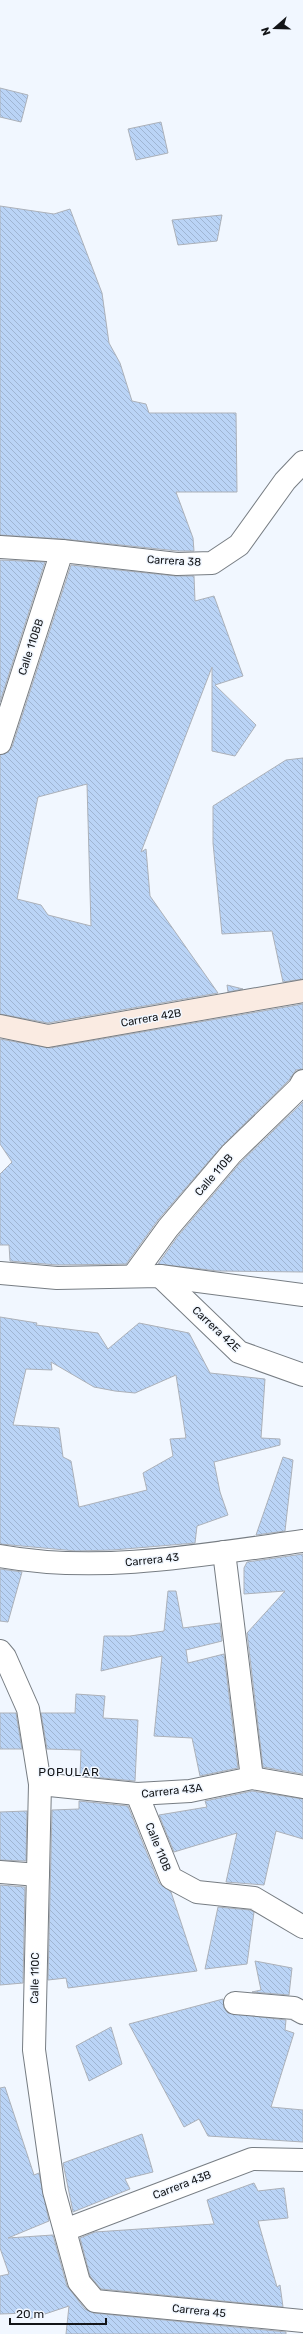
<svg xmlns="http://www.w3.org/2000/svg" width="303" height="2334" viewBox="0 0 303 2334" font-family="Rubik,sans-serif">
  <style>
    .building { fill: url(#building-back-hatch); stroke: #acb1b9; fill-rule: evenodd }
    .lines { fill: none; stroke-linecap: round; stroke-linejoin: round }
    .street-casing { stroke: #777d83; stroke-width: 24 }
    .secondary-casing { stroke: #777d83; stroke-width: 24 }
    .street { stroke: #fff; stroke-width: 22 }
    .secondary { stroke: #faebe2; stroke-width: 22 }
    .labels { text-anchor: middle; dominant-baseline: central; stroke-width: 3; stroke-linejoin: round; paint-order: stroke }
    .street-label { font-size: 11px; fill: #131518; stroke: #f1f7ff }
    .neighbourhood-label { font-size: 12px; letter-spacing: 1px; fill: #131518; stroke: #f1f7ff }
  </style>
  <defs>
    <pattern id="building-back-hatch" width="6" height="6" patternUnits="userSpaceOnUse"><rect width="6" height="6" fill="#bad4f6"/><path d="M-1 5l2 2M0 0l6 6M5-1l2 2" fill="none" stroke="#9fb5d2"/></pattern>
  </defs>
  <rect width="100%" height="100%" fill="#f1f7ff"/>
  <g class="building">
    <path d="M0,88L28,95L21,122L0,117Z"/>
    <path d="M161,122L168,153L136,160L128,129Z"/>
    <path d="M0,206L54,214L70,209L102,293L109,343L120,363L132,401L146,404L149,413H236L237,492H176L193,538L194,551H178L63,539L0,535Z"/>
    <path d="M222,215L217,241L178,245L172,220Z"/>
    <path d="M0,560L45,562L0,702Z"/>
    <path d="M71,565L176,576H194L195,601L214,596L243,676L215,685L256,725L235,756L212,751V667L141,852L146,849L150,896L218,993L48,1023L0,1014V755L8,752L12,747ZM87,784L91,926L48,915L41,905L17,899L38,797Z"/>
    <path d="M303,758V979L283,982L272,931L222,934L213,843V806L286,760Z"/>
    <path d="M227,985L243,989L228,992Z"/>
    <path d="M303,1004V1069L296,1070L289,1080L222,1146L158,1220L126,1264L57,1265L10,1261L9,1245H0V1174L12,1162L0,1144V1039L50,1048Z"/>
    <path d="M303,1102V1272L218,1271L158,1264L178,1236L240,1163Z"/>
    <path d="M0,1317L37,1323L36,1325L98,1333L108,1349L139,1323L189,1333L210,1373L265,1379L261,1438L280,1439V1445L214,1462L220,1492L228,1515L197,1526L195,1543L113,1550L76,1551L0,1544ZM51,1362L94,1387L115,1391L135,1393L176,1375L186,1438L170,1439L173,1456L143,1473L147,1490L79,1507L71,1461L63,1457L59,1428L13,1425L26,1369L52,1370Z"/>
    <path d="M283,1457L293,1460L285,1531L256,1535Z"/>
    <path d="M303,1554V1774L263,1767L247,1633L285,1591L244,1594V1568L247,1562Z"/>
    <path d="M0,1569L22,1572L8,1622L0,1621Z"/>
    <path d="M168,1591H176L183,1628L220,1623L222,1641L186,1650L188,1663L224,1654L238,1768L200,1776L192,1738L154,1736L162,1656L101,1671L104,1636H130L164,1631Z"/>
    <path d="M76,1694L105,1696L103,1718L138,1720L135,1781L80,1776L81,1750L47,1749L41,1713H75Z"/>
    <path d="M0,1713H16L22,1749H0Z"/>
    <path d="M252,1791L303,1799V1839L276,1831L264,1885L226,1882L237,1833L174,1852L159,1815L207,1807L205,1801Z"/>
    <path d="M79,1801L128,1806L159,1883L171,1892L197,1971L68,1988L66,1978L48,1980L52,1810L79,1809Z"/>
    <path d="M27,1811L26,1861L0,1860V1812Z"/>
    <path d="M0,1885L25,1887L23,1983L0,1985Z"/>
    <path d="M218,1907L250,1910L254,1912L247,1964L205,1969Z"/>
    <path d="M255,1961L292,1968L289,1995L252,1992L261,1990Z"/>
    <path d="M223,1999L224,2008L228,2013L286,2020L285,2030L294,2033L271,2107L303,2110V2142L208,2136L199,2119L184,2127L129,2024Z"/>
    <path d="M111,2027L122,2064L89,2081L76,2046Z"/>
    <path d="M5,2087L34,2175L39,2173L49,2221L8,2238L53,2235L67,2286L85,2309L94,2313L286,2332V2334H66L69,2306L30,2319L28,2313L0,2314V2276L9,2274L0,2248V2088Z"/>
    <path d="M142,2134L153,2172L125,2179L130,2189L73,2212L63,2163Z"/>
    <path d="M254,2183L258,2191L284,2188L288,2218L258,2221L277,2287L280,2285L283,2307L101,2289L90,2276L80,2238L95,2232L214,2224L207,2200Z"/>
  </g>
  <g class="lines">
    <g class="street-casing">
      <g id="street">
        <path d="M0,547L62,551L177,564L212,563L239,545L285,481L303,462"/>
        <path d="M0,743L62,551"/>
        <path d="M0,1273L57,1278L160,1276L303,1295"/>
        <path d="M133,1276L168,1228L231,1154L299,1088L303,1081"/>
        <path d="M160,1276L239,1352L303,1375"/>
        <path d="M224,1552L252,1778"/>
        <path d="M0,1556C100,1574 203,1555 303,1541"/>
        <path d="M0,1651L5,1657L28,1709L40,1784L34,2050L54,2191L79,2282L95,2301L303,2321"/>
        <path d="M40,1784L137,1794L190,1791L252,1778L303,1787"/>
        <path d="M137,1794L171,1878L197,1892L254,1898L303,1927"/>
        <path d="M0,1872L38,1875"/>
        <path d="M235,2003L294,2008L303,2013"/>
        <path d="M65,2230L252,2159L303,2160"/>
      </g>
    </g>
    <g class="secondary-casing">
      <path id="secondary" d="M0,1026L48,1036L303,991"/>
    </g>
    <use href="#street" class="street"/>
    <use href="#secondary" class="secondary"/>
  </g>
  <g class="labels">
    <g class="street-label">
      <text transform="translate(174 561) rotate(3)">Carrera 38</text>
      <text transform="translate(31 647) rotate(-72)">Calle 110BB</text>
      <text transform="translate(151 1018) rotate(-10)">Carrera 42B</text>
      <text transform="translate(214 1175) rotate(-49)">Calle 110B</text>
      <text transform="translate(216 1329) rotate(43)">Carrera 42E</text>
      <text transform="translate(152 1560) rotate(-6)">Carrera 43</text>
      <text transform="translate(172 1791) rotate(-6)">Carrera 43A</text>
      <text transform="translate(158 1847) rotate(68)">Calle 110B</text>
      <text transform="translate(35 1978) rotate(-89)">Calle 110C</text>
      <text transform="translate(182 2185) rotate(-21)">Carrera 43B</text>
      <text transform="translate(199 2311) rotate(6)">Carrera 45</text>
    </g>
    <g class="neighbourhood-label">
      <text x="69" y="1772">POPULAR</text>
    </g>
  </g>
  <g transform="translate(275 28) rotate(250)" stroke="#f1f7ff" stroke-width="3" paint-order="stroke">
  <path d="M0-3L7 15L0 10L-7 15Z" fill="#131518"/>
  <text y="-6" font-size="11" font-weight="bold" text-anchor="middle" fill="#131518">N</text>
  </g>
  <path d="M10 2318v6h96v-6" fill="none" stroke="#131518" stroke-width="2"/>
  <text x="16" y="2318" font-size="12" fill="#131518" stroke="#f1f7ff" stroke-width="3" paint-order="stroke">20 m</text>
</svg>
